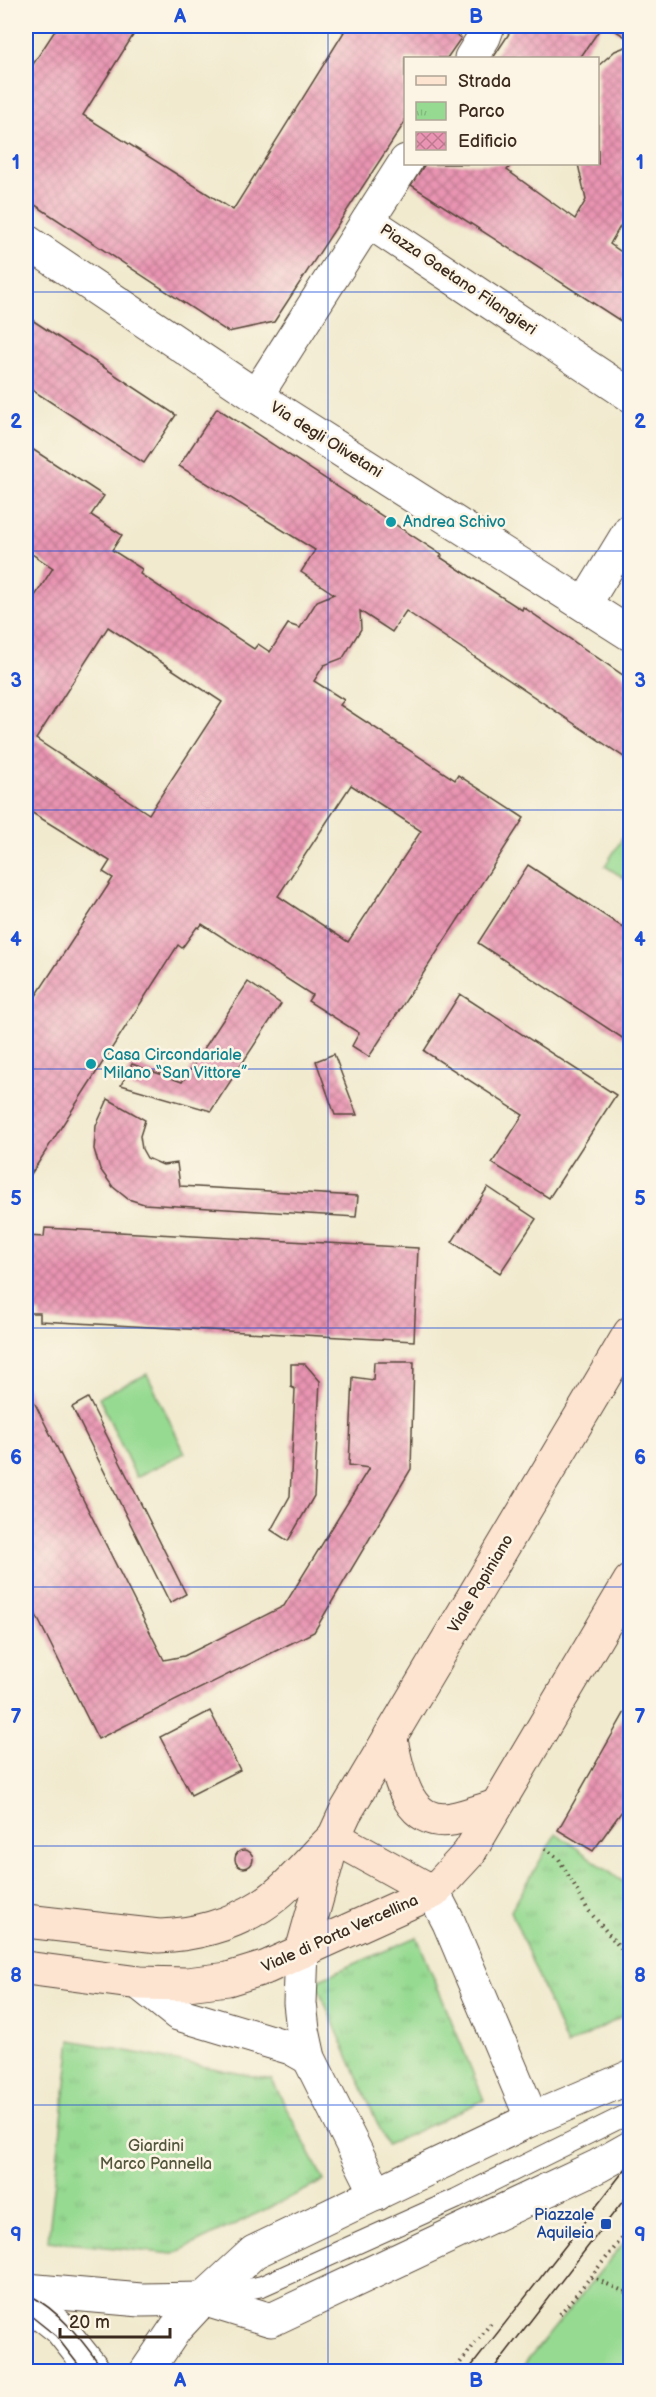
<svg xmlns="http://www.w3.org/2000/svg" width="656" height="2397" viewBox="0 0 656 2397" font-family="'Balsamiq Sans',sans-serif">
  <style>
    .grass { fill: #96da92; stroke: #688258; stroke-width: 1.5 }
    .park { fill: url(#park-tufts); stroke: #688258; stroke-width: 1.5 }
    .building { fill: url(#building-cross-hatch); fill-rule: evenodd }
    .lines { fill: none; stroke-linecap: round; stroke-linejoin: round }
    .lane-casing { stroke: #564739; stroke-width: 22 }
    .street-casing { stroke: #564739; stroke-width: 35 }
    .secondary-casing { stroke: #564739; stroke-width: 35 }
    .path { stroke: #564739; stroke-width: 4; stroke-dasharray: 1.5 4.5; stroke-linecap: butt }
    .lane { stroke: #fff; stroke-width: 20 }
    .street { stroke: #fff; stroke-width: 33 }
    .secondary { stroke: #fde4d1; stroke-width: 33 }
    .tram { stroke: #3b2a1e; stroke-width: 1.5 }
    .grid { fill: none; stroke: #1d4ed8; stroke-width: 1.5; stroke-opacity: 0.55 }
    .culture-dot { fill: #0f9aa8; stroke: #fcf5e5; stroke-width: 2 }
    .transit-dot { fill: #1a4fb4; stroke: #fcf5e5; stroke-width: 2 }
    .labels { text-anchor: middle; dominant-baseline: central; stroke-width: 5; stroke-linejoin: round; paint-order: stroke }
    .street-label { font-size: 16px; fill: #3b2a1e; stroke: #fcf5e5 }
    .culture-label { font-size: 16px; fill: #0d838f; stroke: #fcf5e5; text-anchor: start }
    .park-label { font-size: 16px; fill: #52563b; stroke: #fcf5e5 }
    .transit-label { font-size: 16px; fill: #164399; stroke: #fcf5e5; text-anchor: end }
    .neatline { fill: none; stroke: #1d4ed8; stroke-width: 2 }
    .grid-label { font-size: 20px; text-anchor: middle; font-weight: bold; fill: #1d4ed8 }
  </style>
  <defs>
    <pattern id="park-tufts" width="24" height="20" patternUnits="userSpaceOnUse" patternTransform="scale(1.5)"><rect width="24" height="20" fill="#96da92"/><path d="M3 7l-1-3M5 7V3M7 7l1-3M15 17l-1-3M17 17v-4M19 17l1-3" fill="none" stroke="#82bb7d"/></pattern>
    <pattern id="building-cross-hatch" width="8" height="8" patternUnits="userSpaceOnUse" patternTransform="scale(1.5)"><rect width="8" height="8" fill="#e994b2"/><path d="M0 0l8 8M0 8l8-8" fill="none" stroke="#be7990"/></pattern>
  </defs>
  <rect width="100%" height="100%" fill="#fcf5e5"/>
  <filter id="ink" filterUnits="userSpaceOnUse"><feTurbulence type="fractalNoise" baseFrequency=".0167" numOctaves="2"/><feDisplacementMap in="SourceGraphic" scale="12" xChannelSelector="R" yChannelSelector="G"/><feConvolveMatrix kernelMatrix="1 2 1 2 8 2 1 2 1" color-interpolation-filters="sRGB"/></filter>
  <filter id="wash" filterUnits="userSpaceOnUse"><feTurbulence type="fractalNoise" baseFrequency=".008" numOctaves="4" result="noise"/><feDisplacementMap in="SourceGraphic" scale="24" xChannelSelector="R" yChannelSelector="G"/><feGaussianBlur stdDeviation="1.35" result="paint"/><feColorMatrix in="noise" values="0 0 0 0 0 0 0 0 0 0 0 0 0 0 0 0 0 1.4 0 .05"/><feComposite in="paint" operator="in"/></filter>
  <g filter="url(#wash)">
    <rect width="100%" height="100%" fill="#f1eacf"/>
    <g class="grass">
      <path d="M630,826V882L605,866Z"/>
      <path d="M147,1374L185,1453L136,1477L99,1397Z"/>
      <path d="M630,2235V2371H519Z"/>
    </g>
    <g class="park">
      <path d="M556,1833L630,1887V2012L567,2046L511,1911Z"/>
      <path d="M417,1937L484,2100L387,2145L315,1981Z"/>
      <path d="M71,2040L272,2080L324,2181L173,2254L48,2241Z"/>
    </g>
    <g id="blocks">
      <g class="building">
        <path d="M58,26H139L83,115L233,210L344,32L334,26H442L461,38L447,58H405V122L274,322L228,332L26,199V75Z"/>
        <path d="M514,26H602L580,58H493Z"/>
        <path d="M608,26H630V40Z"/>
        <path d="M630,45V221L622,223L610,244L630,258V327L411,185L425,164H512L507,170L575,219L586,200L578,164H598V66L615,51Z"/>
        <path d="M26,316L176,415L144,463L26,386Z"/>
        <path d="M217,408L442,555L440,557L522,610L523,607L630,680V761L406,611L392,632L360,611L361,629L343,658L324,665L314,681L344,700L340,705L455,780L458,775L524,818L369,1057L352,1046L359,1033L308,1001L312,995L202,924L199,928L197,927L182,948L178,945L26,1182V1011L113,878L103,872L110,861L26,809V610L53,568L26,550V445L104,496L91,515L122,535L112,550L142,569L140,574L254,649L258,644L270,652L288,624L300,628L317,601L334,594L301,572L315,550L179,466ZM108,627L222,702L149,814L36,739ZM351,785L421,831L348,942L278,896Z"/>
        <path d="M528,865L630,932V1043L478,943Z"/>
        <path d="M248,982L281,1004L211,1111L121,1085L132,1064L182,1082Z"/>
        <path d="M460,994L616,1095L549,1198L492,1163L523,1115L424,1051Z"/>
        <path d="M334,1054L357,1115H335L316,1061Z"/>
        <path d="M108,1099L145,1120L140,1136L142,1149L147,1158L163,1165L177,1163L180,1186L358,1196L356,1217L144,1204L128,1199L113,1187L100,1169L94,1149L96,1126Z"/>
        <path d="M488,1187L536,1219L500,1273L452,1242Z"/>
        <path d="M45,1228L418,1248L414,1341L40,1321V1313H26V1236L44,1237Z"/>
        <path d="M374,1362H414L411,1469L314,1632L98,1739L26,1595V1386L164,1660L184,1656L284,1606L369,1468L349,1465L353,1377L373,1380Z"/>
        <path d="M291,1364H305L320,1381L314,1496L288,1541L271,1530L290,1496L295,1389L291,1387Z"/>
        <path d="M88,1398L186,1594L170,1603L72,1407Z"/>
        <path d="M630,1703V1800L593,1851L558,1830Z"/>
        <path d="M210,1711L240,1770L191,1795L160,1737Z"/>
        <circle cx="244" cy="1859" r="9"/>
      </g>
    </g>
  </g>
  <g filter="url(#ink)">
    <use href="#blocks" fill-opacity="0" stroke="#564739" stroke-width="1.5"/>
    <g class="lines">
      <g class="lane-casing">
        <path id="lane" d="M211,2297L262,2286L456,2199L630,2113"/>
      </g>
      <g class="street-casing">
        <g id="street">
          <path d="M471,58L484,37L488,26"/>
          <path d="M368,221L630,395"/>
          <path d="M26,241L256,396L630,634"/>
          <path d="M256,396L406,161"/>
          <path d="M585,604L630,530"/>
          <path d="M433,1892L449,1923L532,2119"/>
          <path d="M302,1951L300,2003L303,2030L309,2058L377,2194"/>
          <path d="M139,1983L178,2014L291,2048L309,2058"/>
          <path d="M26,2290L141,2300L203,2299L271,2320L598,2166L630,2148"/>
          <path d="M26,2301L60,2328L95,2372"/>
          <path d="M146,2372L176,2328L203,2299L254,2252L532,2119L630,2077"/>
        </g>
      </g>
      <g class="secondary-casing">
        <g id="secondary">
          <path d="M390,1736C398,1769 404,1827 452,1819C467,1816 482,1810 496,1806"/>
          <path d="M334,1837L433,1892"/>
          <path d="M26,1921L159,1936C194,1935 231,1925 261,1906C288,1889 310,1860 333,1838"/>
          <path d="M302,1951L334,1837L345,1813L630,1333"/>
          <path d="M26,1968L139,1983L187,1984L228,1979L267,1967L433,1892L469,1853L630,1581"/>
        </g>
      </g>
      <g class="path">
        <path d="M545,1848L559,1859L588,1910L630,1959"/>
        <path d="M591,2277L630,2294"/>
        <path d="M560,2314L630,2229"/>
        <path d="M453,2372L491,2323"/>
      </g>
      <use href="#lane" class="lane"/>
      <use href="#street" class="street"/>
      <use href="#secondary" class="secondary"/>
      <g class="tram">
        <path d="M26,2293C61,2311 82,2340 105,2372"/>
        <path d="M26,2312L56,2336L84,2372"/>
        <path d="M467,2372L630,2163"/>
        <path d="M491,2372L630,2192"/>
      </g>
    </g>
  </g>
  <path class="grid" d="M328,26V2372M26,292H630M26,551H630M26,810H630M26,1069H630M26,1328H630M26,1587H630M26,1846H630M26,2105H630"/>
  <g class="culture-dot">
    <circle cx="391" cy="522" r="6"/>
    <circle cx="91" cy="1064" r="6"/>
  </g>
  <rect class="transit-dot" x="600" y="2218" width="12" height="12" rx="3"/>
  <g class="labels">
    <g class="street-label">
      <text transform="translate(458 280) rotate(34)">Piazza Gaetano Filangieri</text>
      <text transform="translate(326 440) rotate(32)">Via degli Olivetani</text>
      <text transform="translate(481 1584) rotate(-59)">Viale Papiniano</text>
      <text transform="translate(340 1934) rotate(-24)">Viale di Porta Vercellina</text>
    </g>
    <g class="culture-label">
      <text x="403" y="522">Andrea Schivo</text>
      <text x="103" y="1055">Casa Circondariale<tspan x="103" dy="18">Milano “San Vittore”</tspan></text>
    </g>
    <g class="park-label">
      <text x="156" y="2146">Giardini<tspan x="156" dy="18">Marco Pannella</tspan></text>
    </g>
    <g class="transit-label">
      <text x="594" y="2215">Piazzale<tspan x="594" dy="18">Aquileia</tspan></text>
    </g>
  </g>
  <rect width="656" height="2397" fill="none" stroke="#fcf5e5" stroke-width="66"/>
  <rect x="404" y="57" width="195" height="108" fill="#fcf5e5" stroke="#afa495" stroke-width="1.5"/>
  <rect x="416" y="76" width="30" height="9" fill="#fde4d1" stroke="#afa495" stroke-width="1.5"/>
  <text x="458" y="87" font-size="18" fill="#3b2a1e">Strada</text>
  <rect x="416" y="102" width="30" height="18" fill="url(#park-tufts)" stroke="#afa495" stroke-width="1.5"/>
  <text x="458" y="117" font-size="18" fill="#3b2a1e">Parco</text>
  <rect x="416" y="132" width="30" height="18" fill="url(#building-cross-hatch)" stroke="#afa495" stroke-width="1.5"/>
  <text x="458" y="147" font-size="18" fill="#3b2a1e">Edificio</text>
  <path d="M60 2328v9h110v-9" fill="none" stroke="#3b2a1e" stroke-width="3"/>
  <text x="69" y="2328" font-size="18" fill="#3b2a1e" stroke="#fcf5e5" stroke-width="4.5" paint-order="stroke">20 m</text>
  <rect x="33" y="33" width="590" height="2331" class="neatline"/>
  <g class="grid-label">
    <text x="180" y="23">A</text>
    <text x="476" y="23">B</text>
    <text x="16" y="169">1</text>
    <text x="640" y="169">1</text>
    <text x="16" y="428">2</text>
    <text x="640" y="428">2</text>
    <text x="16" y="687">3</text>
    <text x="640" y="687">3</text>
    <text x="16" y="946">4</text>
    <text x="640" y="946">4</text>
    <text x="16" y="1205">5</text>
    <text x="640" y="1205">5</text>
    <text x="16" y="1464">6</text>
    <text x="640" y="1464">6</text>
    <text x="16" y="1723">7</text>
    <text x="640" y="1723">7</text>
    <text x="16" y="1982">8</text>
    <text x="640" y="1982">8</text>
    <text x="16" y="2241">9</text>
    <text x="640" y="2241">9</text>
    <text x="180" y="2387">A</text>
    <text x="476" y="2387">B</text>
  </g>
</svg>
